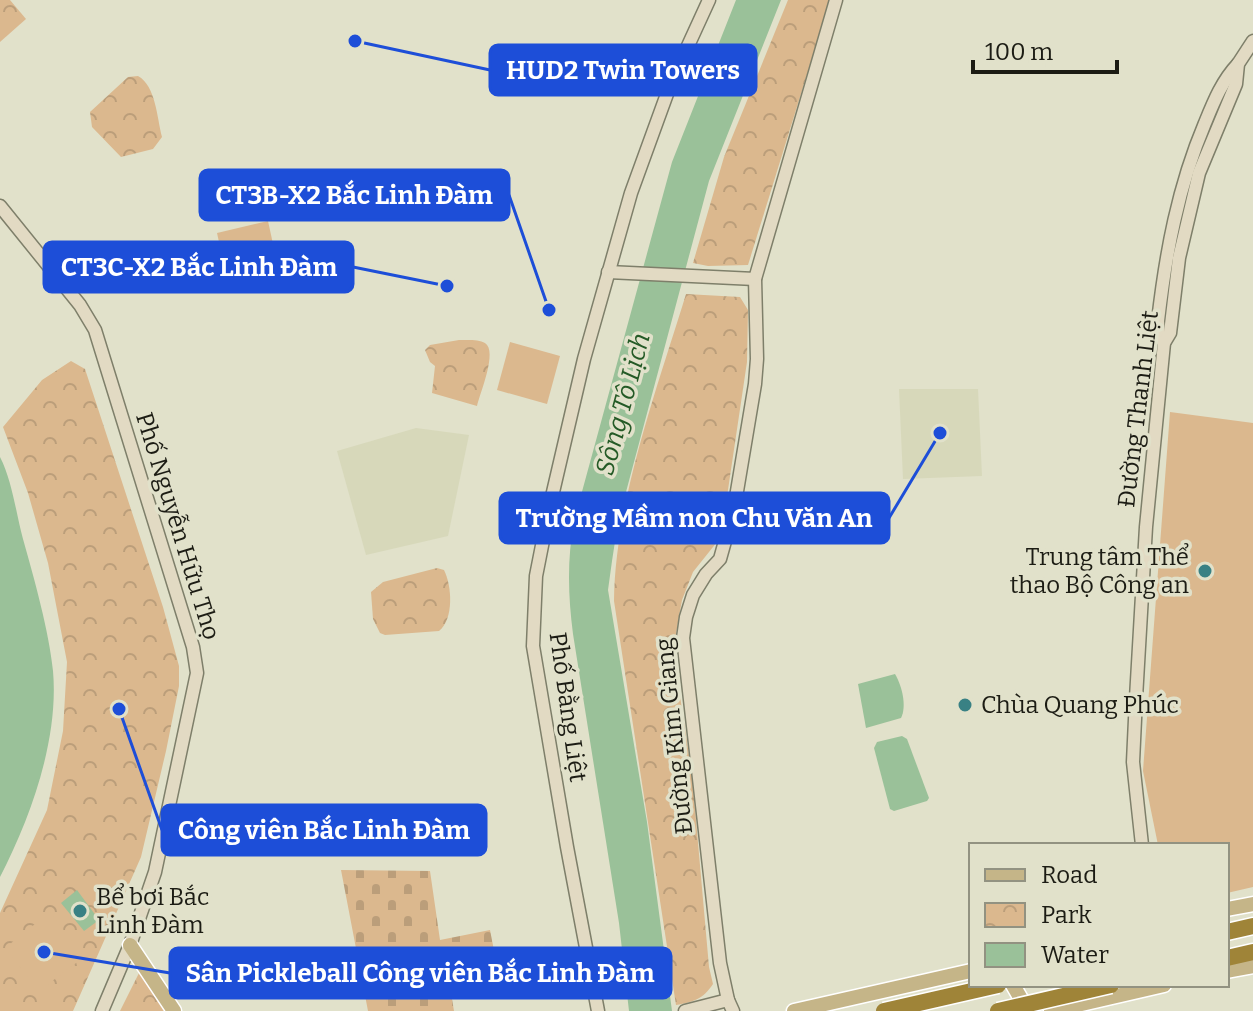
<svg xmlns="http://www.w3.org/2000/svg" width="1253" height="1011" viewBox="0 0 1253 1011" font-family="Bitter,serif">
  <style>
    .built { fill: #d7d8ba }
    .cemetery { fill: url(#cemetery-stones) }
    .park { fill: url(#park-crowns) }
    .pitch { fill: #dbb88e }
    .water { fill: #9ac199 }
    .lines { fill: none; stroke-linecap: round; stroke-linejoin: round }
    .secondary-casing { stroke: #7e7f6a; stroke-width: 15 }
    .primary-casing { stroke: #fff; stroke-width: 17 }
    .highway-casing { stroke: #fff; stroke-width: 19 }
    .secondary { stroke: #e2dac3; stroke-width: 12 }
    .primary { stroke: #c5b588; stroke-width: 14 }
    .highway { stroke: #9f8438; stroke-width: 16 }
    .highway-bridge-casing { stroke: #fff; stroke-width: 19; stroke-linecap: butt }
    .highway-bridge { stroke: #9f8438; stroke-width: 16 }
    .poi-dot { fill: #398184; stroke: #e1e1ca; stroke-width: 3 }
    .labels { text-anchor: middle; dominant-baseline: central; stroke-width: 7; stroke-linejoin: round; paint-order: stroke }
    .street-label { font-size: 24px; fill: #1c1c14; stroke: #e1e1ca }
    .poi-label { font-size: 24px; fill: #1c1c14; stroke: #e1e1ca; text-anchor: start }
    .water-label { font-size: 26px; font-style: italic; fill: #245a26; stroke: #e1e1ca }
    .leader { fill: none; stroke: #1d4ed8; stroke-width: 3 }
    .callout-dot { fill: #1d4ed8; stroke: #e1e1ca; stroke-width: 3 }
    .callout { fill: #1d4ed8; stroke: #1d4ed8; stroke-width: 3 }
    .callout-label { font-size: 26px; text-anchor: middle; font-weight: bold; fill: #fff }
  </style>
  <defs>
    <pattern id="cemetery-stones" width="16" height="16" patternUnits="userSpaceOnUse" patternTransform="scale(2)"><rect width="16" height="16" fill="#dbb88e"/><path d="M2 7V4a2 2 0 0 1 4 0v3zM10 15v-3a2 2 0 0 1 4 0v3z" fill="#bb9e7a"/></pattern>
    <pattern id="park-crowns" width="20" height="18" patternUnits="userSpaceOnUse" patternTransform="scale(2)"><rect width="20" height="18" fill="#dbb88e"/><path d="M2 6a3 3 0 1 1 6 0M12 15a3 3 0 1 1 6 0" fill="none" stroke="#bb9e7a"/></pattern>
  </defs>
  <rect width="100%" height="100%" fill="#e1e1ca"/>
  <g class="built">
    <path d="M899,389H978L982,476L903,479Z"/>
    <path d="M416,428L469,435L448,536L366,555L337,451Z"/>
  </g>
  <path class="cemetery" d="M341,870L430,871L440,940L490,930L500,981L451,993L454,1011H368Z"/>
  <g class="park">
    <path d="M0,0H10L26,19L0,42Z"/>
    <path d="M788,0H830L748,265L708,266L693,263L724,157Z"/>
    <path d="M138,76C156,86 157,118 162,137L153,149L121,157L92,127L90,112L128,77Z"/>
    <path d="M686,294L740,297L748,310L747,362L721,537L693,572L682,600L673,650L692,775L709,967L713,984C703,999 694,1002 676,1005L614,601C615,502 657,389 686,294Z"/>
    <path d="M459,340C466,340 479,339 485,343C498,351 480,393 477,406L432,393L435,366L430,362L425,350L430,345Z"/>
    <path d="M71,361L85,369L163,607L179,666V686L166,751L141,857L73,1011H0V913L47,810L63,731L67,662L48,563L28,493L3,427L42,380Z"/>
    <path d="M437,568L444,570C452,586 454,619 439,631L385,635L380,633L373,619L371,592L383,582Z"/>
    <path d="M139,973L143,976L166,1011H120Z"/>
  </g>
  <g class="pitch">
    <path d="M268,221L278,267L227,278L217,233Z"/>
    <path d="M510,342L560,356L547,404L497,390Z"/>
    <path d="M1170,412L1253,423V887L1227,893V845H1158L1143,771Z"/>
    <path d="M50,912L84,957L39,991L5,948Z"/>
  </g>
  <g class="water">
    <path d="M736,0H781L709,181L618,522L612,561L608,590L647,822L672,1011H629L619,923L573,634C568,595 567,560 574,521L672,162Z"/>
    <path d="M0,457C12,480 16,513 23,539C34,578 49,631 53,671C59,739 31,817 0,877Z"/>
    <path d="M895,674C902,686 907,706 901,718L866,728L858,684Z"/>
    <path d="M902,736L907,739L929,798L927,801L894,811L890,809L874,748L877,742Z"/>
    <path d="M77,890L99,920L84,931L61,903Z"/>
  </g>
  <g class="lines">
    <g class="secondary-casing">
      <g id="secondary">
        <path d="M0,206L80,305L95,330L193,647L197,673L155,872L130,945L102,1011"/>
        <path d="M608,272L755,279"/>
        <path d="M1164,343L1159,335L1158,321C1166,252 1178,187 1205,123C1214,101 1222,81 1238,64"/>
        <path d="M1142,845L1133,762L1136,698L1146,527L1164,343L1170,333L1179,258L1199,173L1236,84L1238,64L1253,41"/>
        <path d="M598,1011L567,847L533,646L536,576L550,505L584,359L631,193L671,83L709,0"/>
        <path d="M685,1011L728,1000"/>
        <path d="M733,1011L728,1000L720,963L683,638L686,617L693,595L706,574L720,559L734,509L755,384L757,359L755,279L836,0"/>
      </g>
    </g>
    <g class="primary-casing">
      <g id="primary">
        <path d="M1227,909L1253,904"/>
        <path d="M130,945L174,1011"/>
        <path d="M1227,971L1253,966"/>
        <path d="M1013,985L1028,1011"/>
        <path d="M794,1011L971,971"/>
        <path d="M1051,1011L1164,985"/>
      </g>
    </g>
    <g class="highway-casing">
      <g id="highway">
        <path d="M1227,932L1253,926"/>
        <path d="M1227,958L1253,952"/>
      </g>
    </g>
    <use href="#secondary" class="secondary"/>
    <use href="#primary" class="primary"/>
    <use href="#highway" class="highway"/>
    <g class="highway-bridge-casing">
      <g id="highway-bridge">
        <path d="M884,1011L998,985"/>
        <path d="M998,1011L1111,985"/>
      </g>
    </g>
    <use href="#highway-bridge" class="highway-bridge"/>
  </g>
  <g class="poi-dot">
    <circle cx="1205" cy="571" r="8"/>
    <circle cx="965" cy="705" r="8"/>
    <circle cx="80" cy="911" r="8"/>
  </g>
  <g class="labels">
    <g class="street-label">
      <text transform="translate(1138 409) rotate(-83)">Đường Thanh Liệt</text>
      <text transform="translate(178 526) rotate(73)">Phố Nguyễn Hữu Thọ</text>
      <text transform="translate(568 707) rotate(82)">Phố Bằng Liệt</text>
      <text transform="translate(674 736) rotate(-96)">Đường Kim Giang</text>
    </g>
    <g class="poi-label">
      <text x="1189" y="557" text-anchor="end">Trung tâm Thể<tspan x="1189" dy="28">thao Bộ Công an</tspan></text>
      <text x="981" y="705">Chùa Quang Phúc</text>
      <text x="96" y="897">Bể bơi Bắc<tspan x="96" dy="28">Linh Đàm</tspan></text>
    </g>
    <g class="water-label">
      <text transform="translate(623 404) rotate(-75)">Sông Tô Lịch</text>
    </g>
  </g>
  <path class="leader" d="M355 41L490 70M549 310L509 195M447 286L353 267M940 433L889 518M119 709L162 830M44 952L170 973"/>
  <g class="callout-dot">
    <circle cx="355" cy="41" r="8"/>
    <circle cx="549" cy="310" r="8"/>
    <circle cx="447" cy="286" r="8"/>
    <circle cx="940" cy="433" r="8"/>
    <circle cx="119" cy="709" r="8"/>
    <circle cx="44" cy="952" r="8"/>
  </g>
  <g class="callout">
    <rect x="490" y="45" width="266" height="50" rx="8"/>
    <rect x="200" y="170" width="309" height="50" rx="8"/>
    <rect x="44" y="242" width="309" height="50" rx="8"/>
    <rect x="500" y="493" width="389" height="50" rx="8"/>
    <rect x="162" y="805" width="324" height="50" rx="8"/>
    <rect x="170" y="948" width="501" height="50" rx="8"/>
  </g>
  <g class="callout-label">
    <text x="623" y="79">HUD2 Twin Towers</text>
    <text x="354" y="204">CT3B-X2 Bắc Linh Đàm</text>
    <text x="199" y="276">CT3C-X2 Bắc Linh Đàm</text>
    <text x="694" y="527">Trường Mầm non Chu Văn An</text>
    <text x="324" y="839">Công viên Bắc Linh Đàm</text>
    <text x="420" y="982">Sân Pickleball Công viên Bắc Linh Đàm</text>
  </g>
  <rect x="969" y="843" width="260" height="144" fill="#e1e1ca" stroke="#929281" stroke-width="2"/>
  <rect x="985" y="869" width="40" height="12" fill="#c5b588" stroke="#929281" stroke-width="2"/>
  <text x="1041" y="883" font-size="24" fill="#1c1c14">Road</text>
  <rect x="985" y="903" width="40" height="24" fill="url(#park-crowns)" stroke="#929281" stroke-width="2"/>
  <text x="1041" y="923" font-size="24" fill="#1c1c14">Park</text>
  <rect x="985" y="943" width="40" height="24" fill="#9ac199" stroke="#929281" stroke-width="2"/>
  <text x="1041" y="963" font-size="24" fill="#1c1c14">Water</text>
  <path d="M973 60v12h144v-12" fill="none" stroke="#1c1c14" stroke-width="4"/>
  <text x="985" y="60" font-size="24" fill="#1c1c14" stroke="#e1e1ca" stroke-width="6" paint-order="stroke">100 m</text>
</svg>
